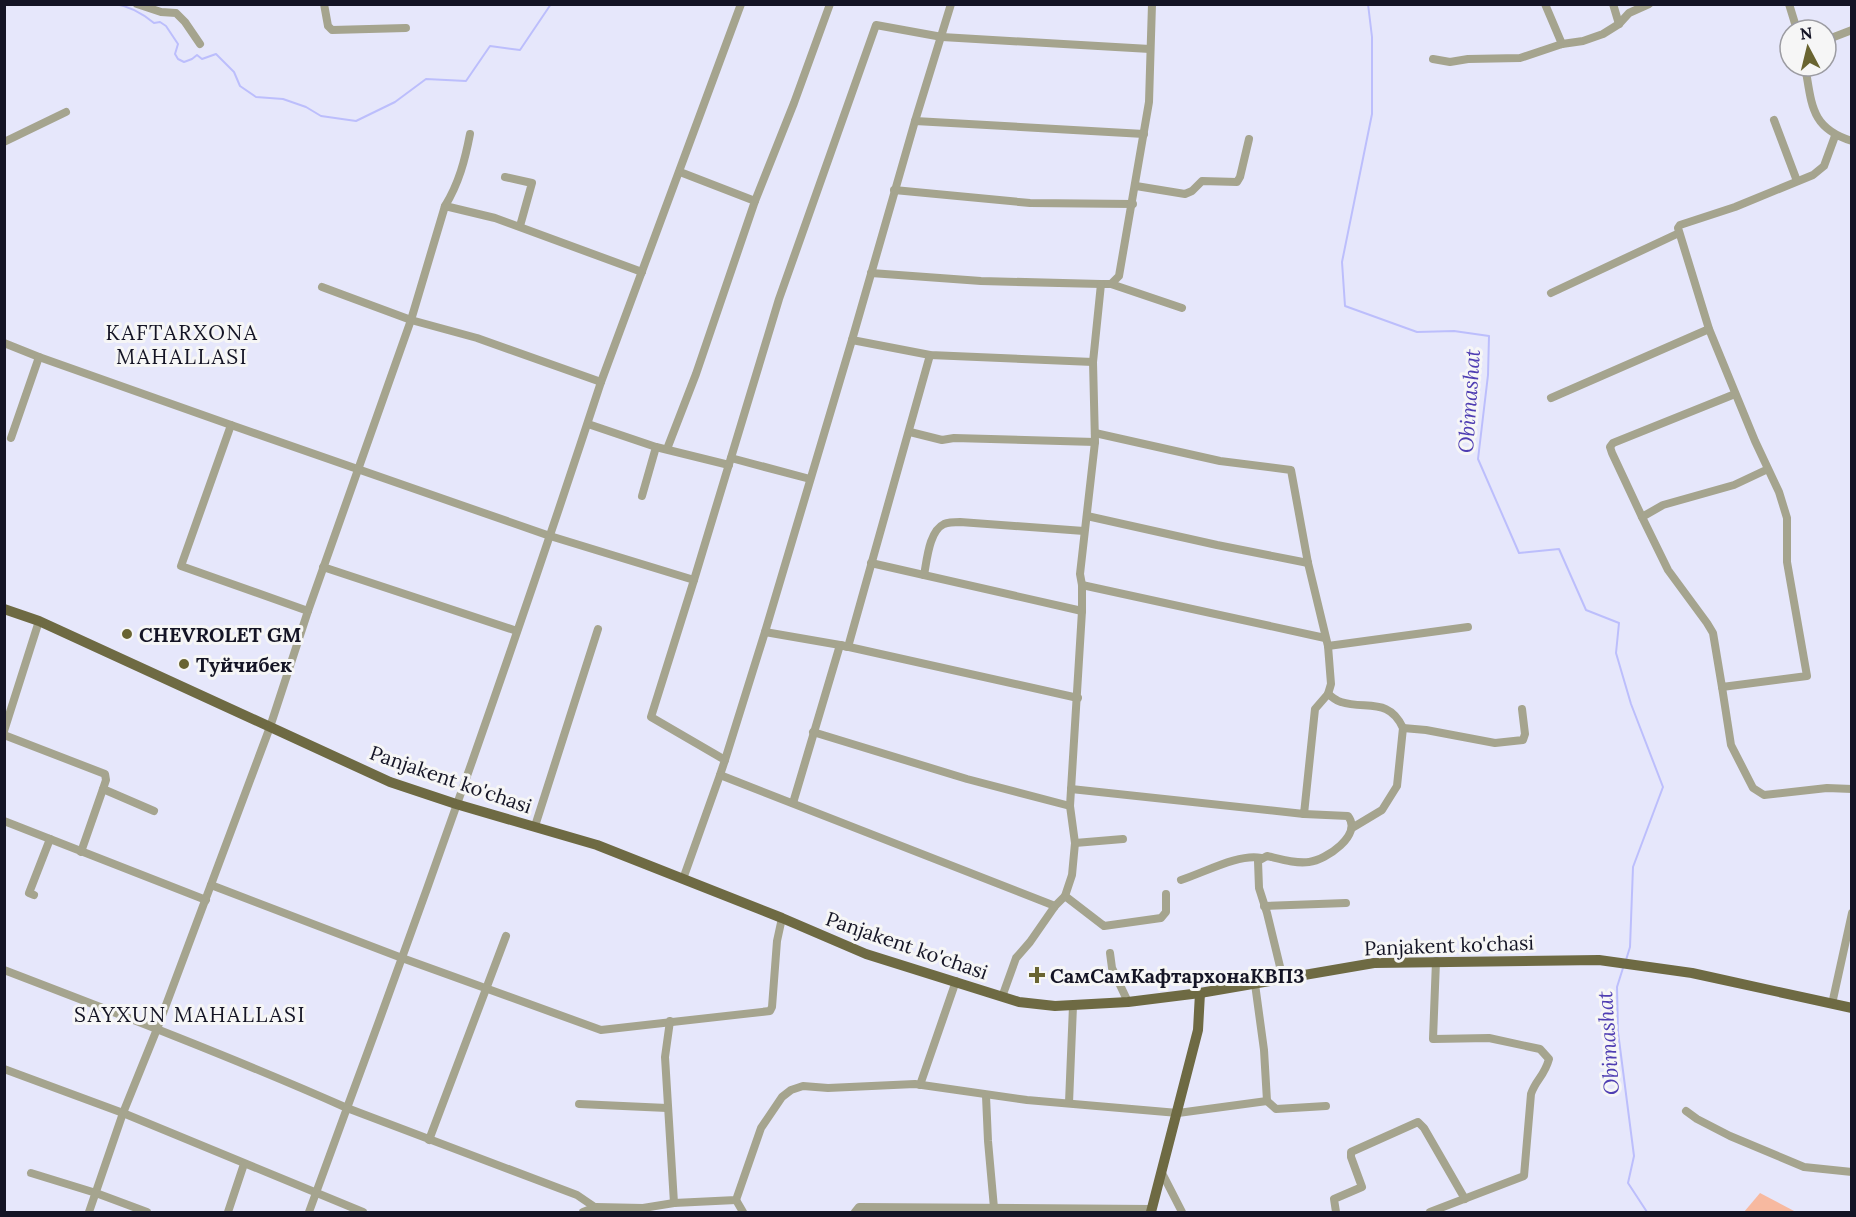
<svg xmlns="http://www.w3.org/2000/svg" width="1856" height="1217" viewBox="0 0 1856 1217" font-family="Lora,serif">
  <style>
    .green { fill: #f7b9a0 }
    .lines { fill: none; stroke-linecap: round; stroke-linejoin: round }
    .stream { stroke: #bcbefc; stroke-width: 2 }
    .minor { stroke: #a5a48e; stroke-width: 8 }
    .major { stroke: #6e6a43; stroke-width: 10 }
    .poi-dot { fill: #696431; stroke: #f6f6f6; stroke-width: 2 }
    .labels { text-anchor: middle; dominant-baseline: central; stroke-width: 6; stroke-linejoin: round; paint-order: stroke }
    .poi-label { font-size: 20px; font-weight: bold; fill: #141425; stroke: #f6f6f6; text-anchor: start }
    .street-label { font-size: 20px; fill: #141425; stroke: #f6f6f6 }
    .neighbourhood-label { font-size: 21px; letter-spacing: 1.5px; fill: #141425; stroke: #f6f6f6 }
    .water-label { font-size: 21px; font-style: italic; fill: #4e3db2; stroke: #f6f6f6 }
  </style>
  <rect width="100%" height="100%" fill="#e6e7fb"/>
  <path class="green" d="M1760,1193L1796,1212H1744Z"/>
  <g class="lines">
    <g class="stream">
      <path d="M115,4C129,6 143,14 154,23L160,22L166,26L178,44L175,54L178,59L184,62L192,59L197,55L202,59L216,54L234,72L240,86L256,97L283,99L306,107L321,116L356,121L395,102L426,79L466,81L490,46L520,50L551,4"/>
      <path d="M1368,4L1372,37V114L1342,262L1345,306L1417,332L1454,331L1489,336L1488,375L1478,459L1519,553L1559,549L1586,610L1619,623L1616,653L1631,704L1663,787L1633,867L1630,947L1626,960"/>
      <path d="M1623,968L1617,987L1618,1032L1634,1156L1628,1183L1647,1212"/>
    </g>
    <g class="minor">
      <path d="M137,4L161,12L176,13L185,22L200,44"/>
      <path d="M324,4L328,26L332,30L406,28"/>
      <path d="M1545,4L1562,44"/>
      <path d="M1613,4L1619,24"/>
      <path d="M1789,4L1797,30"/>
      <path d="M1826,40L1852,30"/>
      <path d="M1433,59L1450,62L1468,59L1520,58L1562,44L1583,41L1603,34L1619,24L1629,13L1649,4"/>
      <path d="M1805,66C1812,104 1810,128 1852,141"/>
      <path d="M1774,120L1797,181"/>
      <path d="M915,121L951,4"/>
      <path d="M4,142L66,112"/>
      <path d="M680,172L755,201"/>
      <path d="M505,177L532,183L520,226"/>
      <path d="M1136,186L1185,194L1192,191L1202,181L1237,182L1240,177L1249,139"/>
      <path d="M894,190L1030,203L1133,204"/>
      <path d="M445,206C459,183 465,160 470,134"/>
      <path d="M871,273L981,281L1101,284H1111L1119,276L1149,102L1152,4"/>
      <path d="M1111,284L1182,308"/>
      <path d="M1551,293L1679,233"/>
      <path d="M852,340L930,355L1093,362"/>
      <path d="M4,343L39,357L231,425L550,536L694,580L651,717L725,760L720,775L1055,906"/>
      <path d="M601,382L741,4"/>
      <path d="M1551,398L1709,329"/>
      <path d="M588,424L656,447L729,465"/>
      <path d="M231,425L181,566L308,611"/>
      <path d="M910,432L942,440L954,438L1095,442"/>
      <path d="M11,438L39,357"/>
      <path d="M667,449L696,374L755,201L794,103L830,4"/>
      <path d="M731,458L810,479"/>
      <path d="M1768,469L1734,485L1663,505L1642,517L1668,570L1707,623L1713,633L1722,687L1807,676L1787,562V518L1779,492L1755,441L1709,329L1678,228L1680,225L1735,207L1813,175L1824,166L1835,136"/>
      <path d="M642,496L656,447"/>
      <path d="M1087,516L1217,545L1308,563"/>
      <path d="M1642,517L1612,453L1610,447L1613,443L1735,394"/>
      <path d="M871,563L1082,611"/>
      <path d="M323,567L517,631"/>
      <path d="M924,575C927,560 929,531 944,524C949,522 955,522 960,522L1084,531"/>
      <path d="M694,580L779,299L876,25L942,37L1150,49"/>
      <path d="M1082,585L1325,638"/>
      <path d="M765,632L840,645L1078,698"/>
      <path d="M1328,646L1468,627"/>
      <path d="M1722,687L1731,745L1753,788L1764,795L1827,788L1852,789"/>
      <path d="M1328,694C1332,697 1336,701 1341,702C1366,710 1389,697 1403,728L1397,786L1382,810L1352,828"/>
      <path d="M1403,728L1426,730L1495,743L1523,740L1525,734L1522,709"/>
      <path d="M4,731L39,621"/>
      <path d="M813,732L967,779L1070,806"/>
      <path d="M4,735L105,774L106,780L103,789L81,852"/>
      <path d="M725,760L765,632L852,340L915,121L1144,134"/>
      <path d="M103,789L154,811"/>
      <path d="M1071,789L1304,814L1315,709L1328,694L1331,684L1328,646L1308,563L1291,470L1220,461L1095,433"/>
      <path d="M793,803L840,645L848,647L930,355"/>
      <path d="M4,821L206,900"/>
      <path d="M535,826L598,629"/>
      <path d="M1075,843L1123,839"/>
      <path d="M683,879L720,775"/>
      <path d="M1181,880C1203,873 1240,853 1261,858"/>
      <path d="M211,885L402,958L601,1030L770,1011L772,1007L777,941L782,918"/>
      <path d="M34,895L29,893L50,839"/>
      <path d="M1065,896L1104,926L1161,918L1166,912V894"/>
      <path d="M1264,906L1346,903"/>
      <path d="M1110,953L1112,968L1128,1002"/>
      <path d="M4,970C119,1014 234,1058 347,1108C436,868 521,626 601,382L477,338L411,320L322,287"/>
      <path d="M1283,979L1267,913L1259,888L1258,861L1267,856C1280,859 1296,864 1309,862C1326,860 1363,835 1348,816L1304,814"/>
      <path d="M1002,997L1016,958L1030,942L1055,906L1065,896L1072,875L1075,843L1070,806L1082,611V585L1080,574L1095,442L1093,362L1101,284"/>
      <path d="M1832,1004L1852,913"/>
      <path d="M670,1021L665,1057L674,1203"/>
      <path d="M4,1069L123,1113L363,1212"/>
      <path d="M920,1085L956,981"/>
      <path d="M986,1096L988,1141L994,1208"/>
      <path d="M1267,1101L1276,1109L1326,1106"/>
      <path d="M1069,1103L1073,1006"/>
      <path d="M579,1104L667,1108"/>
      <path d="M1686,1111L1697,1119L1730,1136L1804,1167L1852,1172"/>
      <path d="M429,1140L506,936"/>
      <path d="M31,1173L96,1193L147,1212"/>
      <path d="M1162,1173L1182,1212"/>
      <path d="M736,1200L743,1212"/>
      <path d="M89,1212L123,1113L157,1029L270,727L308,611L411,320L445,206L495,218L642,272"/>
      <path d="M228,1212L244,1164"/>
      <path d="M309,1212L347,1108L577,1195L599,1210"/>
      <path d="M583,1212L596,1207L643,1208L674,1203L736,1200L761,1128L782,1097L791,1090L803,1086L828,1088L915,1084L1027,1100L1178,1113L1267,1101L1264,1050L1255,984"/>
      <path d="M855,1212L859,1207L1152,1209"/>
      <path d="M1336,1212L1334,1199L1362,1187L1351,1157V1152L1418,1122L1424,1128L1465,1199"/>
      <path d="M1430,1212L1524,1176L1531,1094C1536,1079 1544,1077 1549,1059L1540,1049L1489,1038L1433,1039L1436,961"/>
    </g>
    <g class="major">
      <path d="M4,609L39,621L390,782L456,804L597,845L782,918L866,954L1019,1002L1055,1006L1128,1002L1200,993L1374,963L1599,960L1692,973L1852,1008"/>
      <path d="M1151,1212L1198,1030L1200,993"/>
    </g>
  </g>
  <g class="poi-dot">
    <circle cx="127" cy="634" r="6"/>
    <circle cx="184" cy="664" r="6"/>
    <path d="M1034 966h6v6h6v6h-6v6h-6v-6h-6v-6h6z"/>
  </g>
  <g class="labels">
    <g class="poi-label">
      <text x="139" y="634">CHEVROLET GM</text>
      <text x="196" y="664">Туйчибек</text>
      <text x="1050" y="975">СамСамКафтархонаКВП3</text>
    </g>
    <g class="street-label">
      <text transform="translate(451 779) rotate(19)">Panjakent ko'chasi</text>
      <text transform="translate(907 945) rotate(19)">Panjakent ko'chasi</text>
      <text transform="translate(1449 945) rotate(-2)">Panjakent ko'chasi</text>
    </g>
    <g class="neighbourhood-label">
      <text x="182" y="332">KAFTARXONA<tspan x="182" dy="24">MAHALLASI</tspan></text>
      <text x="190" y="1014">SAYXUN MAHALLASI</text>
    </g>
    <g class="water-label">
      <text transform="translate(1469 401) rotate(-86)">Obimashat</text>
      <text transform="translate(1608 1043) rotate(-94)">Obimashat</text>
    </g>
  </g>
  <rect width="1856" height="1217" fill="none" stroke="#141425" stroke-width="12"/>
  <g transform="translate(1808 48) rotate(353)"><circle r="28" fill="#f6f6f6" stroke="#9c9ca2" stroke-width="1.5"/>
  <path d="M0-4.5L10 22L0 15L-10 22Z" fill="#696431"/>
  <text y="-9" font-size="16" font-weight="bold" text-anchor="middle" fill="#141425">N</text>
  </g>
</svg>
